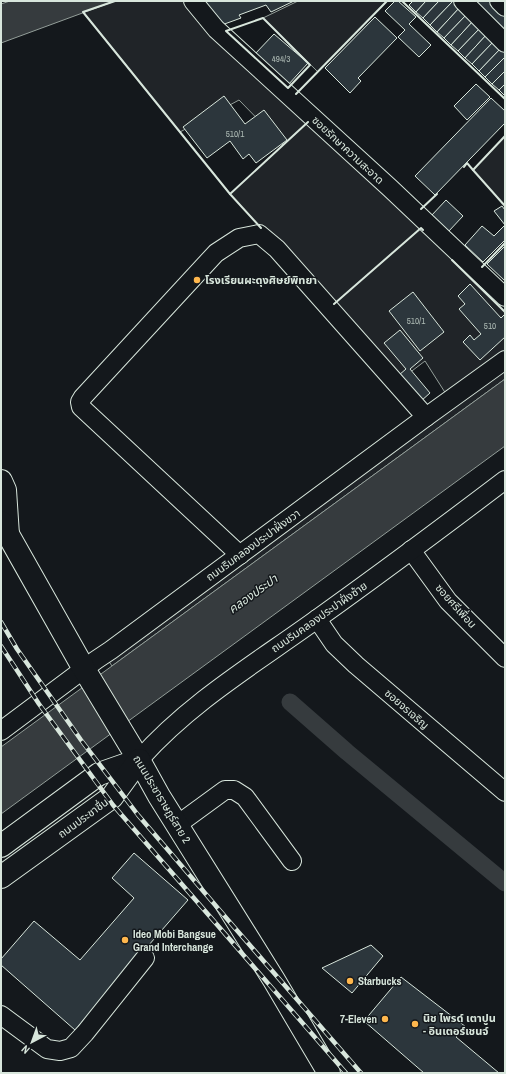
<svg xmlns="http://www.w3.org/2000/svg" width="506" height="1074" viewBox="0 0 506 1074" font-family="'Archivo Narrow','Noto Sans Thai',sans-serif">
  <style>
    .green { fill: #202428; stroke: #939e99 }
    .water { fill: #363b3e; stroke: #939e99 }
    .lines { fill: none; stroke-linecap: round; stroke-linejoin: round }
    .canal { stroke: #363b3e; stroke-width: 17 }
    .building { fill: #2c363c; stroke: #d8e6dc }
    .minor-casing { stroke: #d8e6dc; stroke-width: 20 }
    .major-casing { stroke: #d8e6dc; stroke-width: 24 }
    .minor { stroke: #14181c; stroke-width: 18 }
    .major { stroke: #14181c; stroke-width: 22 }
    .rail-casing { stroke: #d8e6dc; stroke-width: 4.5 }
    .rail { stroke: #14181c; stroke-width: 3; stroke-dasharray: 9; stroke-linecap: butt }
    .wall { stroke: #d8e6dc; stroke-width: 2 }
    .poi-dot { fill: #ffb74d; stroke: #14181c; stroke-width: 1.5 }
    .labels { text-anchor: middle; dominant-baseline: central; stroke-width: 3; stroke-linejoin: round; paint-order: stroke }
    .number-label { font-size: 9px; fill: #adbab4 }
    .street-label { font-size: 11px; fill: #d8e6dc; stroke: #14181c }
    .poi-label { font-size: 11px; font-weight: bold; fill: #d8e6dc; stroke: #14181c; text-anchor: start }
    .water-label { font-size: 12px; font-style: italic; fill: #d8e6dc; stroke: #14181c }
  </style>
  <rect width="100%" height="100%" fill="#14181c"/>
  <g class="green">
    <path d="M115,1H186L421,228L505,312V351L446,394L425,361L400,380L230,194L283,145L239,100L180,132L83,12Z"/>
    <path d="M298,1H387L318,72L263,18Z"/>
    <path d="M505,136V206L473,170Z"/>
    <path d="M505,366V379L112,666L108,660Z"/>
  </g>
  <g class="water">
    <path d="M10,1H115L1,43V4Z"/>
    <path d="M505,379V446L1,814V747Z"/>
  </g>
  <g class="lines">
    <path class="canal" d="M290,702L347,752L505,883"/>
  </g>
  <g class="building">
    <path d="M201,1H294L271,12L266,5L239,15L241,18L219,26Z"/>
    <path d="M395,1H398L416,17L409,24L431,45L419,57L398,37L405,30L385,11Z"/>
    <path d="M413,1H426L416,12L409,5Z"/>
    <path d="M426,1H439L423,18L416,12Z"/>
    <path d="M439,1H453L430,25L423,18Z"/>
    <path d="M453,1H455L461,6L437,32L430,25Z"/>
    <path d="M472,1H491L505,15V34Z"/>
    <path d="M461,6L468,13L444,38L437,32Z"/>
    <path d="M468,13L474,20L451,45L444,38Z"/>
    <path d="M375,17L397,38L358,78L361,81L350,93L325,68Z"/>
    <path d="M474,20L481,27L458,51L451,45Z"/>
    <path d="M481,27L488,33L465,58L458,51Z"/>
    <path d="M488,33L495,40L472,64L465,58Z"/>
    <path d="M274,34L308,63L288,85L254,55Z"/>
    <path d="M495,40L502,47L479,71L472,64Z"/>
    <path d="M502,47L505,50V57L485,77L479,71Z"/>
    <path d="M505,57V71L492,84L485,77Z"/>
    <path d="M505,71V84L499,90L492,84Z"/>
    <path d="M476,84L490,97L467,120L454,106Z"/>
    <path d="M505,84V96L499,90Z"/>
    <path d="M224,96L245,124L264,110L287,140L256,163L249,154L243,159L230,141L207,158L183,127Z"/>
    <path d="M491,98L505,111V123L435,195L415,176Z"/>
    <path d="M446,200L463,216L448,232L431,216Z"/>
    <path d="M502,206L505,210V240L483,262L465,245L482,226L494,236L505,225L494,211Z"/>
    <path d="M505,246V281L487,264Z"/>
    <path d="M470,284L501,318L504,315L505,316V337L480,360L463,342L470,335L474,340L481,334L459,309L465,304L458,296Z"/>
    <path d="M413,292L444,332L420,351L389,311Z"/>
    <path d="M400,330L423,358L410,369L430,393L421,401L399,375L406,369L384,343Z"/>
    <path d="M134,853L188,900L75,1030L1,965V959L34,921L80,960L134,898L112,878Z"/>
    <path d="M371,945L383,956L352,993L322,968Z"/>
    <path d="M401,977L466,1027L456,1037L499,1073H424L364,1021Z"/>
  </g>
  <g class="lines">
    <g class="minor-casing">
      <g id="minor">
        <path d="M193,1L216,29L390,188L505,297"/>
        <path d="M463,1L505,43"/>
        <path d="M499,1L505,7"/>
        <path d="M411,550L448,601L505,658"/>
        <path d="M240,555L81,407L80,402L83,397L216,253L239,238L259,234L277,249L426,417"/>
        <path d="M317,619L334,644L356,665L505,792"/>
        <path d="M1,731L96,660L111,650L426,417L505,360"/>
        <path d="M139,760C189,703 256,663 317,619C380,574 443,527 505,480"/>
        <path d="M177,825L225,790H234L245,797L292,861"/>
        <path d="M1,1015L47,1049L60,1051L71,1048L85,1033L145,958"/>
      </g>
    </g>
    <g class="major-casing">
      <g id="major">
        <path d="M1,481L5,490L8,535"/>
        <path d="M1,522L84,669L139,760L159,796L274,980L329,1073"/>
        <path d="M1,846L99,774L139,760"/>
        <path d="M1,877L112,797L139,760"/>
      </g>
    </g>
    <use href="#minor" class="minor"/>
    <use href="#major" class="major"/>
    <g class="rail-casing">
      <g id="rail">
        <path d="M1,622L17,649L81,740L138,815L234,927L361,1073"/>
        <path d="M1,646L39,704L113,805L346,1073"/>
      </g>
    </g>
    <use href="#rail" class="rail"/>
    <g class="wall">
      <path d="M115,1L83,12L230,194"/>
      <path d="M402,1L505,99"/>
      <path d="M263,18L310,65L288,88L226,31Z"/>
      <path d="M296,94L387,1"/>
      <path d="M464,167L467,163L473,170L505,136"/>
      <path d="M473,170L505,206"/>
      <path d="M421,209L437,194"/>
      <path d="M261,228L230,194L308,122"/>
      <path d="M452,260L505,312"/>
      <path d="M482,267L505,243"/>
      <path d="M334,304L421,228L423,230"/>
    </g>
  </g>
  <g class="poi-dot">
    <circle cx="197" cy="280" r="4"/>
    <circle cx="125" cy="940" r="4"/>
    <circle cx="350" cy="981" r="4"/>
    <circle cx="385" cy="1019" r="4"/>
    <circle cx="415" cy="1024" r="4"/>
  </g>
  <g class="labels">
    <g class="number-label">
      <text x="281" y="59">494/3</text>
      <text x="235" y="134">510/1</text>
      <text x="416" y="321">510/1</text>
      <text x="490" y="326">510</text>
    </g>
    <g class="street-label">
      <text transform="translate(348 150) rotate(43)">ซอยรักษาความสะอาด</text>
      <text transform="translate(253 545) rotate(-36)">ถนนริมคลองประปาฝั่งขวา</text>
      <text transform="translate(456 606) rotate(48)">ซอยศรีเพื่อน</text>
      <text transform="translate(319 617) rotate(-35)">ถนนริมคลองประปาฝั่งซ้าย</text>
      <text transform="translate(407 709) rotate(41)">ซอยจรเจริญ</text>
      <text transform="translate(162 799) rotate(59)">ถนนประชาราษฎร์สาย 2</text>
      <text transform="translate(83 818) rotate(-36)">ถนนประชาชื่น</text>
    </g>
    <g class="poi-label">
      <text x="205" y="280">โรงเรียนผะดุงศิษย์พิทยา</text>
      <text x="133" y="934">Ideo Mobi Bangsue<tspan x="133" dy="13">Grand Interchange</tspan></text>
      <text x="358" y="981">Starbucks</text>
      <text x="423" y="1018">นิช ไพรด์ เตาปูน<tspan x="423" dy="13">- อินเตอร์เชนจ์</tspan></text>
      <text x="377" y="1019" text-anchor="end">7-Eleven</text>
    </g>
    <g class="water-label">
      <text transform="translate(253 594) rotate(-36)">คลองประปา</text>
    </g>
  </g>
  <rect width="506" height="1074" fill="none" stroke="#d8e6dc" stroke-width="4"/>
  <g transform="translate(32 1042) rotate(221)" stroke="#14181c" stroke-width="3" paint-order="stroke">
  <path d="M0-3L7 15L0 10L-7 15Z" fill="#d8e6dc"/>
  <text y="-6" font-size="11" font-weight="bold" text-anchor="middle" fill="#d8e6dc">N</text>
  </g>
</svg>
